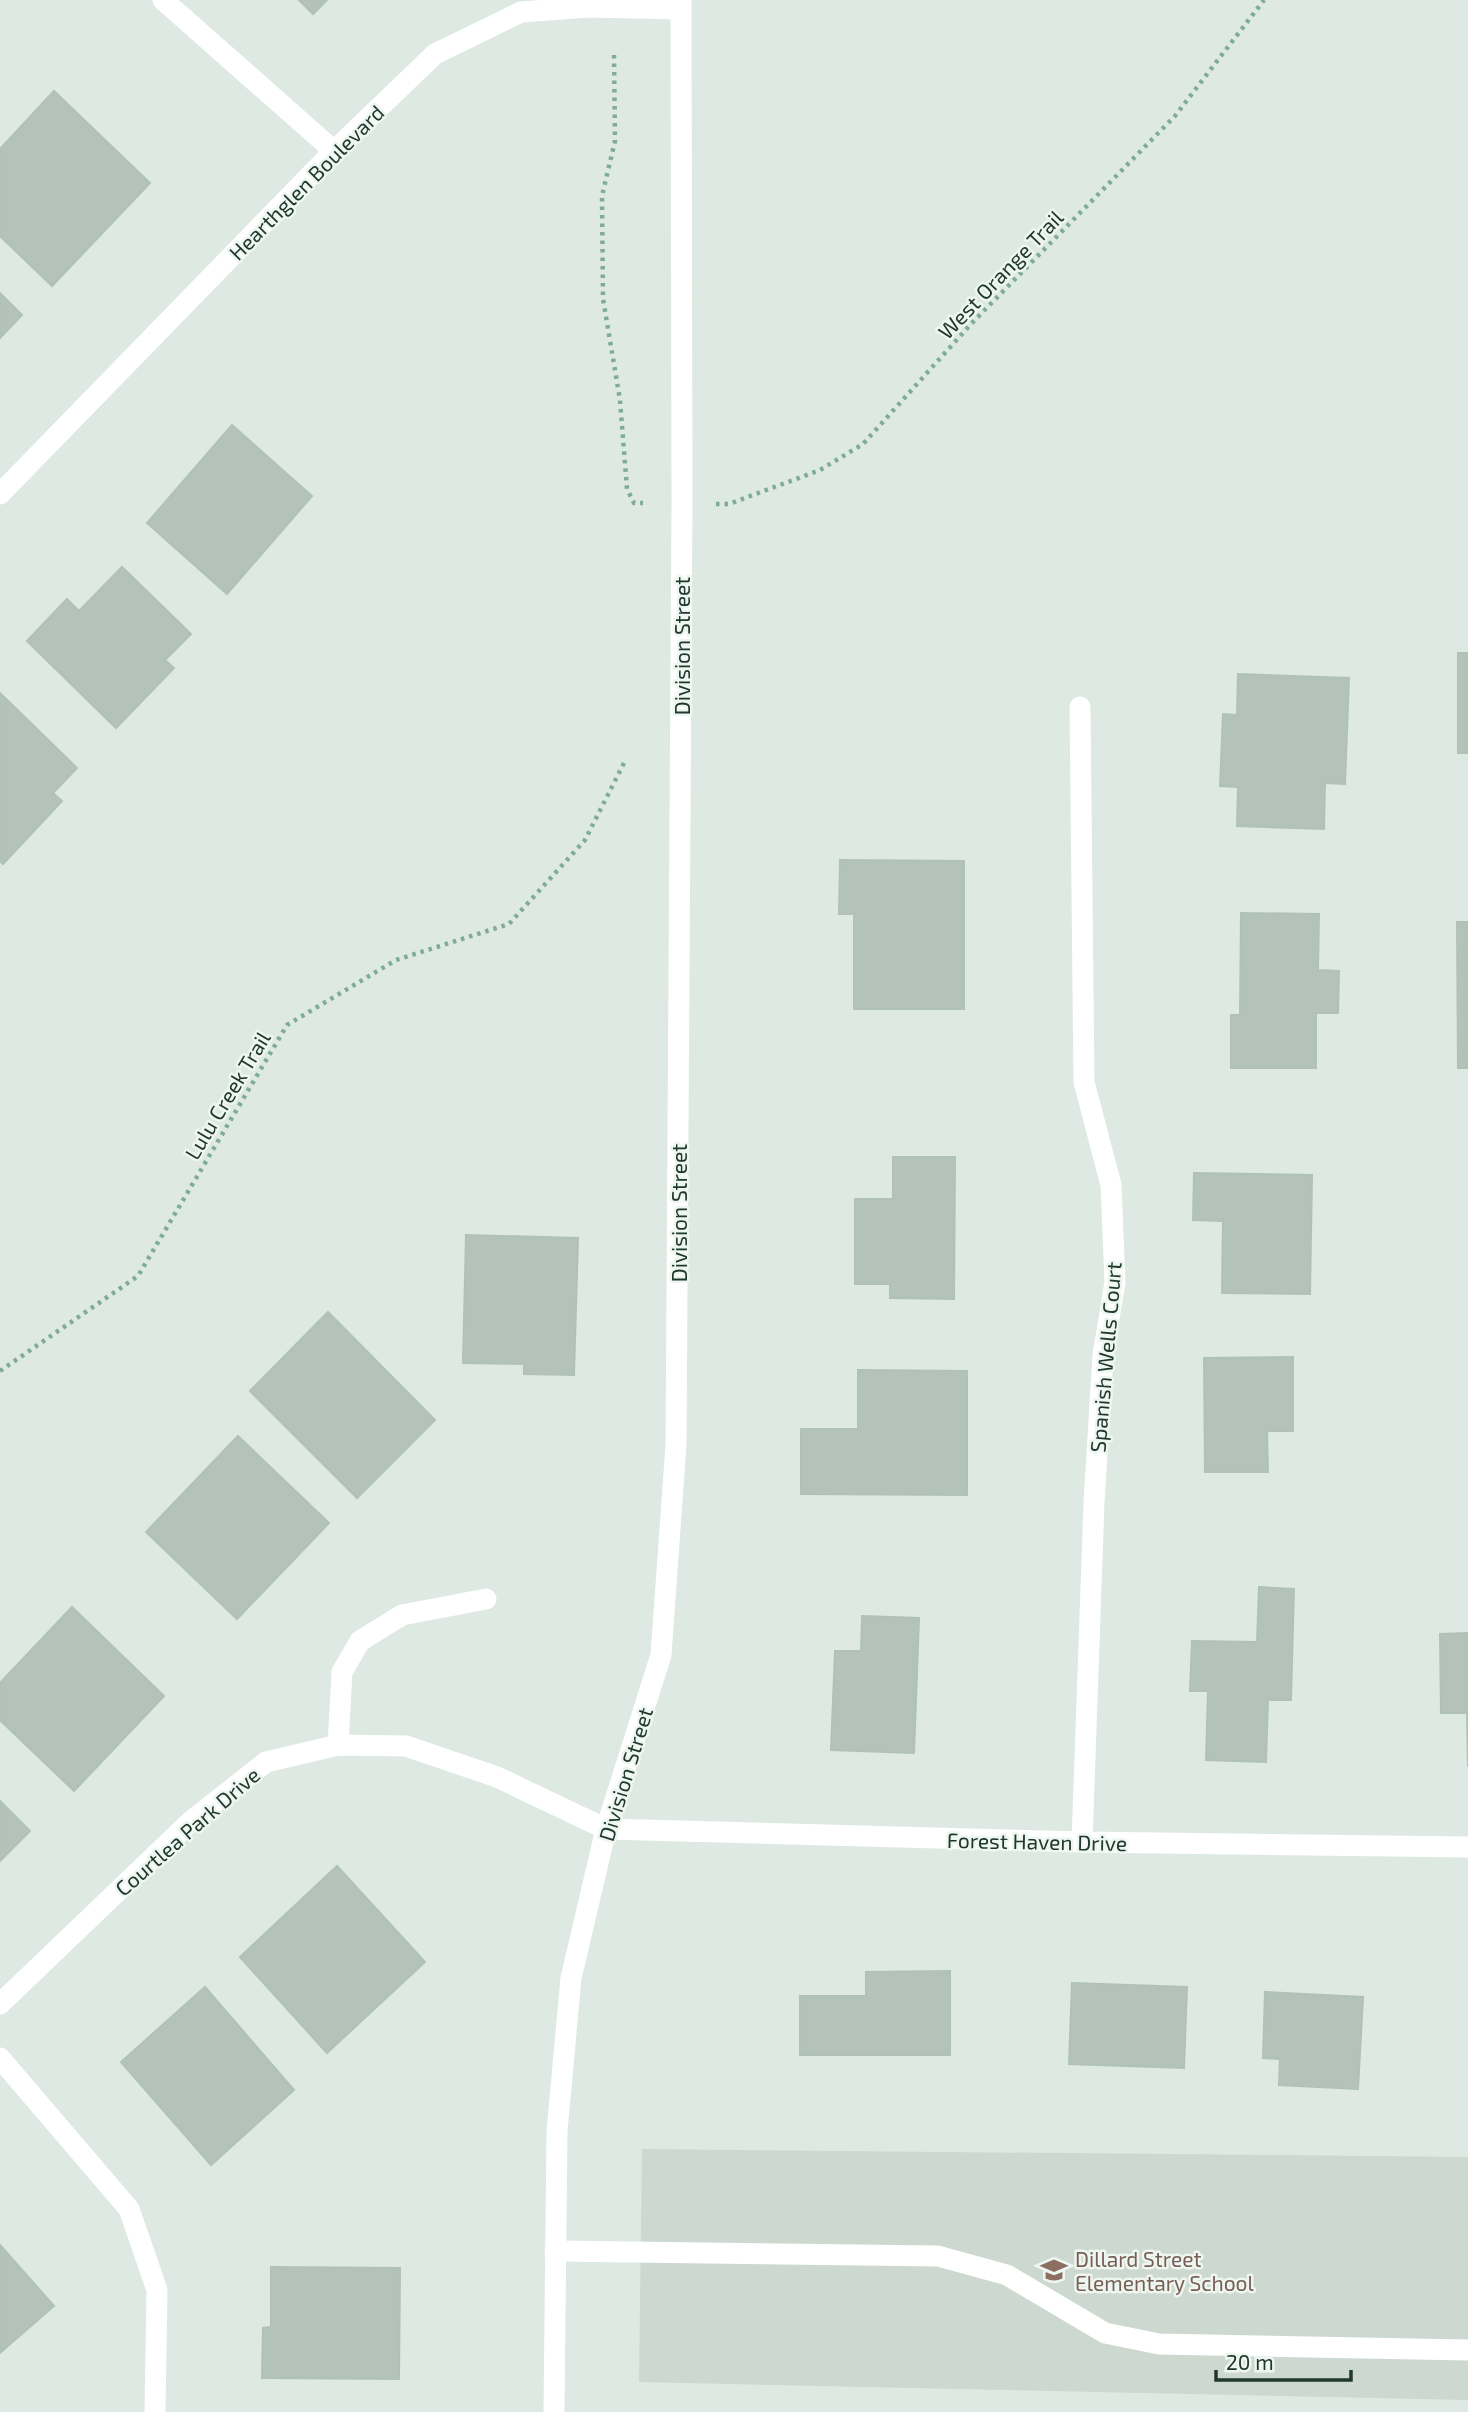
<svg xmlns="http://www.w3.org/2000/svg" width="1468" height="2412" viewBox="0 0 1468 2412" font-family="'Exo 2',sans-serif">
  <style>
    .built { fill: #ccd8d0 }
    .building { fill: #b3c3ba; stroke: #b0c2b7; stroke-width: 2 }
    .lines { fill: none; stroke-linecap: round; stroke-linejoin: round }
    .path { stroke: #7fac95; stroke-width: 4.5; stroke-dasharray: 3.5 5; stroke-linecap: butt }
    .minor { stroke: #fff; stroke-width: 21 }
    .labels { text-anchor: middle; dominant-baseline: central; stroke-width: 5; stroke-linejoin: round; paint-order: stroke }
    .street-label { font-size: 21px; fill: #20382d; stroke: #edf6f0 }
    .education-label { font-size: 21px; fill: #785e54; stroke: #edf6f0; text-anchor: start }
  </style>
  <rect width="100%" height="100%" fill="#dde9e2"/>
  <path class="built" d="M642,2149L1468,2157V2400L639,2382Z"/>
  <g class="building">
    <path d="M299,0H327L313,14Z"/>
    <path d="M54,91L150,183L52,286L0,236V149Z"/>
    <path d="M0,293L22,315L0,338Z"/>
    <path d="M232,425L312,496L227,594L147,523Z"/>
    <path d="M122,567L191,634L165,660L174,668L116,728L27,641L67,599L79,611Z"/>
    <rect x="1458" y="653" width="10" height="100"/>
    <path d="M1238,674L1349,678L1345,784L1325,783L1324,829L1237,826L1238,787L1220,786L1223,714L1237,715Z"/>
    <path d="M0,693L77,768L53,793L62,801L3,864L0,861Z"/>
    <path d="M840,860L964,861V1009H854V914H839Z"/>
    <path d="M1241,913L1319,914L1318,970L1339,971L1338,1013H1316V1068H1231V1015H1240Z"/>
    <path d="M1457,922H1468V1068H1458Z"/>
    <path d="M893,1157H955L954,1299L890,1298V1284H855V1199H893Z"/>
    <path d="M1194,1173L1312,1175L1310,1294L1222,1293L1223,1221L1193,1220Z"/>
    <path d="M466,1235L578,1238L574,1375L524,1374V1364L463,1363Z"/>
    <path d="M328,1312L435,1420L357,1498L250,1391Z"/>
    <path d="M1293,1357V1431H1267L1268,1472H1205L1204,1358Z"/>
    <path d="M858,1370L967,1371V1495L801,1494V1429H858Z"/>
    <path d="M238,1436L329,1523L237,1619L146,1532Z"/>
    <path d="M1259,1587L1294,1589L1291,1700H1268L1266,1762L1206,1760L1208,1691H1190L1192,1641L1257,1642Z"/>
    <path d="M72,1607L164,1696L74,1791L0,1720V1683Z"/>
    <path d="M862,1616L919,1618L914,1753L831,1750L835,1651H861Z"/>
    <path d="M1468,1633V1767L1467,1713H1441L1440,1634Z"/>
    <path d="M0,1801L30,1831L0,1861Z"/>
    <path d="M337,1866L425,1962L327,2053L240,1957Z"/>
    <path d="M950,1971V2055H800V1996H866V1972Z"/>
    <path d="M1072,1983L1187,1987L1184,2068L1069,2064Z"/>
    <path d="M205,1987L294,2090L211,2165L121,2062Z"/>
    <path d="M1265,1992L1363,1997L1358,2089L1279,2085L1280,2059L1263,2058Z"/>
    <path d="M0,2245L54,2306L0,2353Z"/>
    <path d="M271,2267L400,2268L399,2379L262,2378L263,2328L271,2327Z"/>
  </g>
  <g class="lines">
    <g class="path">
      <path d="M614,55L615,141L602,196L603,299L620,400L627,489L634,503H643"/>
      <path d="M716,504H729L820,470L863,444L971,324L1175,116L1264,0"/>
      <path d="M0,1371L138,1276L287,1025L396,960L509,924L585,840L624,763"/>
    </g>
    <g class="minor">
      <path d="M163,0L334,151"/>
      <path d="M0,494L334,151L435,54L521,12L589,7L681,9"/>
      <path d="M1080,707L1084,1082L1111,1185L1115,1282L1103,1355L1094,1503L1082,1842"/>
      <path d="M338,1745L342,1672L360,1641L402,1615L486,1599"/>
      <path d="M0,2004L190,1822L266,1762L338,1745L406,1746L497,1777L606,1829L1082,1842L1468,1847"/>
      <path d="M0,2058L129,2209L157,2290L155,2412"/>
      <path d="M555,2251L938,2256L1007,2275L1105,2333L1159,2344L1468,2350"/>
      <path d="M554,2412L557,2131L571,1978L606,1829L661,1655L676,1445L682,503L681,0"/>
    </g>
  </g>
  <defs>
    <g id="school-bare" transform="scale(2.1)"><path d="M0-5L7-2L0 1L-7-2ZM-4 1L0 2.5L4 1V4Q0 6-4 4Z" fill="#8d6e63" stroke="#edf6f0" stroke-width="2.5" paint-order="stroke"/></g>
  </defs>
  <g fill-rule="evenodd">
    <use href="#school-bare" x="1054" y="2270"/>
  </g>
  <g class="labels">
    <g class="street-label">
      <text transform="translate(306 182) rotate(-45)">Hearthglen Boulevard</text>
      <text transform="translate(1000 274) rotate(-46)">West Orange Trail</text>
      <text transform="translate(681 646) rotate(-90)">Division Street</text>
      <text transform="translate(227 1095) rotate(-59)">Lulu Creek Trail</text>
      <text transform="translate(678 1213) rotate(-90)">Division Street</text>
      <text transform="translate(1105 1357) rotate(-85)">Spanish Wells Court</text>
      <text transform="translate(625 1774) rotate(-73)">Division Street</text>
      <text transform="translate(187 1831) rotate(-41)">Courtlea Park Drive</text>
      <text transform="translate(1037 1841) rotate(1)">Forest Haven Drive</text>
    </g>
    <g class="education-label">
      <text x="1075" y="2258">Dillard Street<tspan x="1075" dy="24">Elementary School</tspan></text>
    </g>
  </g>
  <path d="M1216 2370v10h135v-10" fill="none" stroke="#20382d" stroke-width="3.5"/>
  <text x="1226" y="2370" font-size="21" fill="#20382d" stroke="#edf6f0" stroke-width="5" paint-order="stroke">20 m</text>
</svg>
